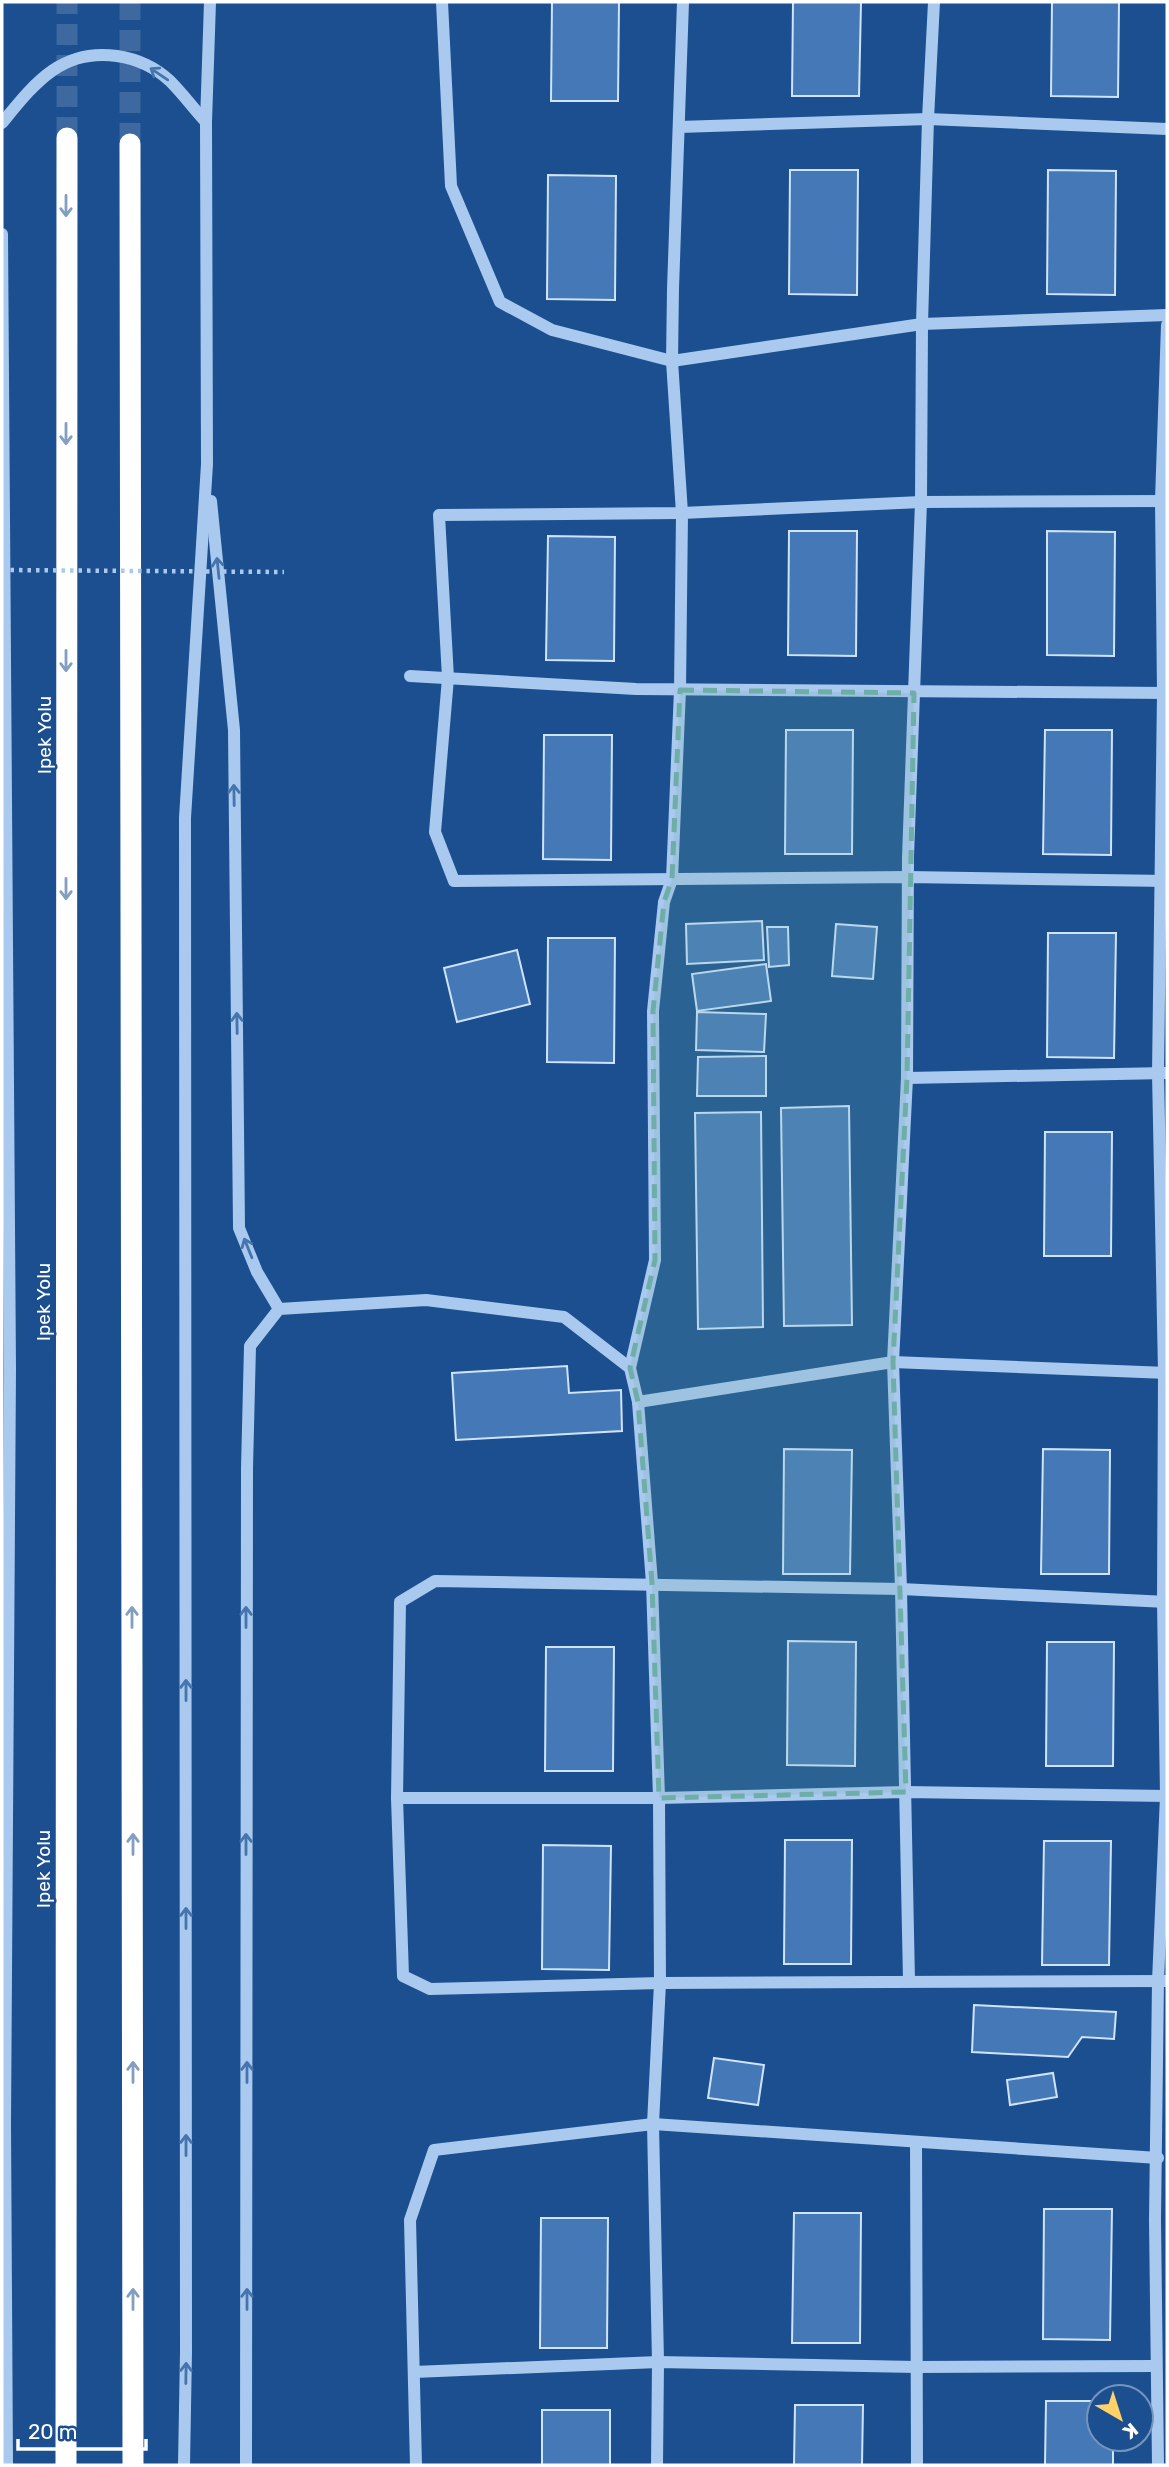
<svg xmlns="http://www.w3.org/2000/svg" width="1169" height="2467" viewBox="0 0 1169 2467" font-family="Rubik,sans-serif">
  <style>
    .building { fill: #4478b7; stroke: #cfe3fa; stroke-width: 2 }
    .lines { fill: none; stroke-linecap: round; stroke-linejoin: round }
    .highway-tunnel { stroke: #3d69a0; stroke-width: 21; stroke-dasharray: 21 10; stroke-linecap: butt }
    .minor { stroke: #a9c9ee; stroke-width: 12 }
    .highway { stroke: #fff; stroke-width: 21 }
    .path-bridge { stroke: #a9c9ee; stroke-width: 4.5; stroke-dasharray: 3.5 5; stroke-linecap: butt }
    .oneway { stroke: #4674ac }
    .oneway2 { stroke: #829ec1 }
    .marked { fill: #6fada8; fill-opacity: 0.2; stroke: #6fada8; stroke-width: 5; stroke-dasharray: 14 9; stroke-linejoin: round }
    .labels { text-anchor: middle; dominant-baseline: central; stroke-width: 5; stroke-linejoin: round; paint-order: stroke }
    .street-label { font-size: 19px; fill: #fff; stroke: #1b4f8f }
  </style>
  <rect width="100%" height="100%" fill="#1b4f8f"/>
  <g class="building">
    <path d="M552,2H619L618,101H551Z"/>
    <path d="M793,2H861L859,96H792Z"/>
    <path d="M1052,2H1119L1118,97L1051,96Z"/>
    <path d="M790,170H858L857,295L789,294Z"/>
    <path d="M1048,170L1116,171L1115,295L1047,294Z"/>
    <path d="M548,175L616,176L615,300L547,299Z"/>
    <path d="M789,531H857L856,656L788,655Z"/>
    <path d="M1047,531L1115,532L1114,656L1047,655Z"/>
    <path d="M548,536L615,537L614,661L546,660Z"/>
    <path d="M786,730H853L852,854H785Z"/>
    <path d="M1045,730H1112L1111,855L1043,854Z"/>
    <path d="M544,735H612L611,860L543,859Z"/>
    <path d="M762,921L764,960L687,964L686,924Z"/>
    <path d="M836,924L877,927L873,979L832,976Z"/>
    <path d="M767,927H788L789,965L769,967Z"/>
    <path d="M1048,933H1116L1114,1058L1047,1057Z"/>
    <path d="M548,938H615L614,1063L547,1062Z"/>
    <path d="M517,950L530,1004L457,1022L444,968Z"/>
    <path d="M766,964L771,1001L697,1011L692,974Z"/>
    <path d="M697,1012L766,1014L764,1052L696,1050Z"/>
    <path d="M766,1056V1096H697L698,1057Z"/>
    <path d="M849,1106L852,1325L784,1326L781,1108Z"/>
    <path d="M761,1112L763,1327L698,1329L695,1113Z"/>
    <path d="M1045,1132H1112L1111,1256H1044Z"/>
    <path d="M567,1366L569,1393L621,1390L622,1431L456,1440L452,1373Z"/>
    <path d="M784,1449L852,1450L850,1574H783Z"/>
    <path d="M1043,1449L1110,1450L1109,1574H1041Z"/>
    <path d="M788,1641L856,1642L855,1766L787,1765Z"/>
    <path d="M1047,1642H1114L1113,1766H1046Z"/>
    <path d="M546,1647H614L613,1771H545Z"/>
    <path d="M785,1840H852L851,1964H784Z"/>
    <path d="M1044,1841H1111L1109,1965H1042Z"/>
    <path d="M543,1845L611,1846L609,1970L542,1969Z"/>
    <path d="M974,2005L1116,2012L1114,2039L1082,2037L1068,2057L972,2052Z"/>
    <path d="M714,2058L764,2065L758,2105L708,2098Z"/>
    <path d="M1053,2073L1057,2097L1010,2105L1007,2080Z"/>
    <path d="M1044,2209H1112L1110,2340L1043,2339Z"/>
    <path d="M794,2213H861L860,2343H792Z"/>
    <path d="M541,2218H608L607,2348H540Z"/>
    <path d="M1046,2401H1099V2439H1113V2465H1045Z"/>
    <path d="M795,2405H863L862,2465H794Z"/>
    <rect x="542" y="2410" width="68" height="55"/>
  </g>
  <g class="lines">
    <g class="highway-tunnel">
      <path d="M67,138V2"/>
      <path d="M130,144V2"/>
    </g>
    <g class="minor">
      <path d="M442,2L451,186L500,302L552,330L672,361L922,324L1167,315"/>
      <path d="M2,123C34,84 61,48 117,56C137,59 155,67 170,81C183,94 194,109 206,122"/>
      <path d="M679,127L928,119L1167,129"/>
      <path d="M2,234L10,1369L5,2124L7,2465"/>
      <path d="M211,501L234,730L239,1228L257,1272L279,1309"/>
      <path d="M410,676L636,689L1167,693"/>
      <path d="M1167,881L908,877L454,881L435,832L448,678L439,515L682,513L921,502L1167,501"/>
      <path d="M907,1078L1167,1073"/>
      <path d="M630,1368L655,1260L653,1011L664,902L672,879L680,690L682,513L672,361L673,289L683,2"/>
      <path d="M638,1402L893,1362L1167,1373"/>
      <path d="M1167,1602L901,1589L435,1581L400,1602L397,1798L403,1976L430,1989L660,1983L1167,1981"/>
      <path d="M397,1798H659L906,1792L1167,1796"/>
      <path d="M909,1981L901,1589L893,1362L907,1078L908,857L921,502L922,324L928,119L934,2"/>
      <path d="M916,2142L917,2465"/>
      <path d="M414,2372L658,2362L916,2367L1156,2366"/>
      <path d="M184,2465L186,2352L185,818L207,464L206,122L210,2"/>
      <path d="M246,2465L247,1468L250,1346L279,1309L426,1300L564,1317L630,1368L638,1402L652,1583L659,1798L660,1983L653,2124L658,2362L657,2465"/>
      <path d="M416,2465L410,2220L434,2150L653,2124L1158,2158"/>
      <path d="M1158,2465L1155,2220L1158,1981L1166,1796L1163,1602L1164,1372L1158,1073L1163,693L1161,500L1167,325"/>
    </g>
    <g class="highway">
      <path d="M130,144L133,2465"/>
      <path d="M66,2465L67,138"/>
    </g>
    <path class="path-bridge" d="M2,570L284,572"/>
  </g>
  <defs><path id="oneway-shaft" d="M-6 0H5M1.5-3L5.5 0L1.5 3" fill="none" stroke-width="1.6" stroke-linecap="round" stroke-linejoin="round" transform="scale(1.75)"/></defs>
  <g class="oneway">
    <use href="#oneway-shaft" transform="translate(159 74) rotate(-146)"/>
    <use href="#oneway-shaft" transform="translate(218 568) rotate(-96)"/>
    <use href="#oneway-shaft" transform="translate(234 795) rotate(-91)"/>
    <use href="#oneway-shaft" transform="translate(237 1023) rotate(-91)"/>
    <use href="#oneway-shaft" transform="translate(248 1248) rotate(-112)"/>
    <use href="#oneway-shaft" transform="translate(246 1617) rotate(-90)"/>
    <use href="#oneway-shaft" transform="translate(186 1690) rotate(-90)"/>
    <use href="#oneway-shaft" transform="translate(246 1844) rotate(-90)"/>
    <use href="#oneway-shaft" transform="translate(186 1918) rotate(-90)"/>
    <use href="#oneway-shaft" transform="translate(247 2072) rotate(-90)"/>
    <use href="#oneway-shaft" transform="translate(186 2145) rotate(-90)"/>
    <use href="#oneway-shaft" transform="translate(247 2299) rotate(-90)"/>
    <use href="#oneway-shaft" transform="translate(186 2373) rotate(-89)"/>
  </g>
  <g class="oneway2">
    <use href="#oneway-shaft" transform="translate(66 206) rotate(90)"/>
    <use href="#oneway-shaft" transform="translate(66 434) rotate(90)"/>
    <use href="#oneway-shaft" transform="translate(66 661) rotate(90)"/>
    <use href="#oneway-shaft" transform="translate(66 889) rotate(90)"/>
    <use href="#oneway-shaft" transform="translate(132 1617) rotate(-90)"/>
    <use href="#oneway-shaft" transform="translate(133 1844) rotate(-90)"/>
    <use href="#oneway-shaft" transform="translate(133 2072) rotate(-90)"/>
    <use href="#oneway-shaft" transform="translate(133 2299) rotate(-90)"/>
  </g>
  <path class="marked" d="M680,690L914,693L907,1078L893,1362L906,1792L659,1798L652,1583L638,1402L630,1368L655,1260L653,1011L664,902L672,879Z"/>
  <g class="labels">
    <g class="street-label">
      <text transform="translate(44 735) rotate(-90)">Ipek Yolu</text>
      <text transform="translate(43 1302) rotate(-90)">Ipek Yolu</text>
      <text transform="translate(43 1869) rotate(-90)">Ipek Yolu</text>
    </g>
  </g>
  <rect width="1169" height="2467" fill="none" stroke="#ffffff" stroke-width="7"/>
  <g transform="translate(1120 2418) rotate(141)"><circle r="33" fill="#1b4f8f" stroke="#7695bc" stroke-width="2"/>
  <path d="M0-5L12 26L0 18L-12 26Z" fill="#ffd166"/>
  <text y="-10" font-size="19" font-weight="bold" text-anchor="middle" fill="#ffffff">K</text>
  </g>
  <path d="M18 2439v10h128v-10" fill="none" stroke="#ffffff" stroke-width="3.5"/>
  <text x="28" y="2439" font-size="21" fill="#ffffff" stroke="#1b4f8f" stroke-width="5" paint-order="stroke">20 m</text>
</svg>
